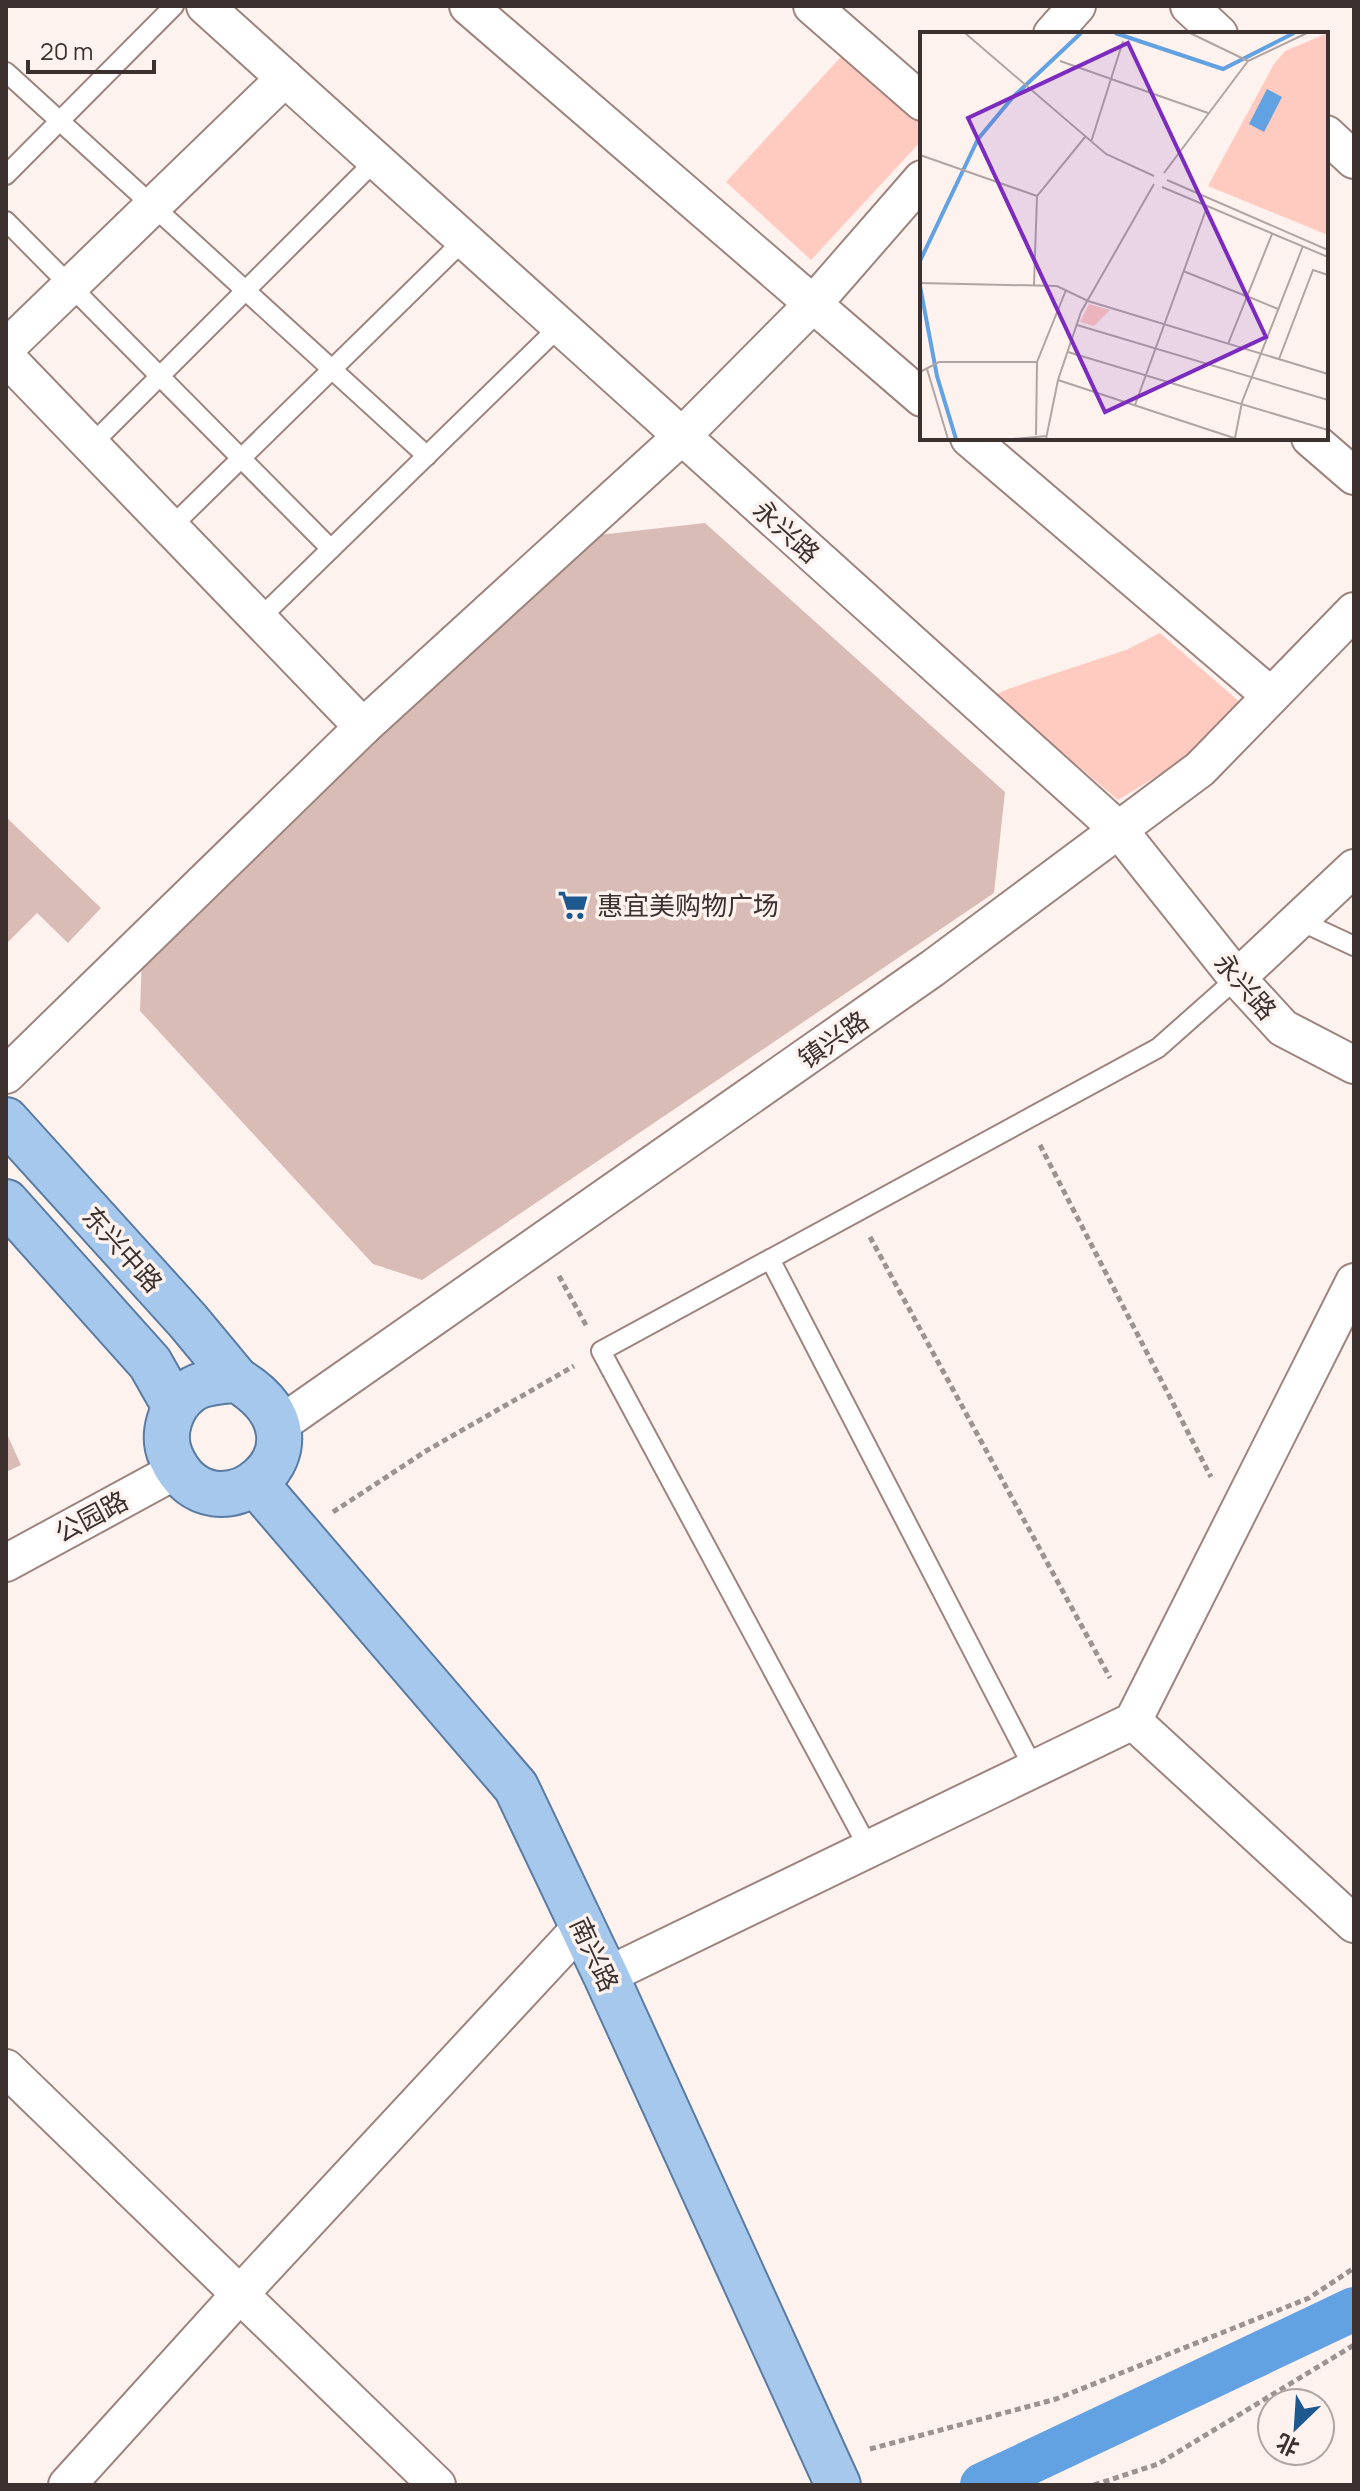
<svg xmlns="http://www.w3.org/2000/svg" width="1360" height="2491" viewBox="0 0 1360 2491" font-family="Manrope,'Noto Sans SC',sans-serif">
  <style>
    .green { fill: #ffcabf }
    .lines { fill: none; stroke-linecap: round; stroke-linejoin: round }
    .canal { stroke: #62a1e2; stroke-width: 44 }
    .building { fill: #d8bcb5 }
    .service-casing { stroke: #9e847e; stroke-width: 22 }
    .minor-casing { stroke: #9e847e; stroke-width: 40 }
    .primary-casing { stroke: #5a7ca2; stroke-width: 48 }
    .path { stroke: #9d928f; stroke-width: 5; stroke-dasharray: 6 4; stroke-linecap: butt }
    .service { stroke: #fff; stroke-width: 18 }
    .minor { stroke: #fff; stroke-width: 36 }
    .primary { stroke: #a6c8ec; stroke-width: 44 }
    .labels { text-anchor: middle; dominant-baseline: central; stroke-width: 7; stroke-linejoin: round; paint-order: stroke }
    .street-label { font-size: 26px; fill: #3c312f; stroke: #fef2ef }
    .poi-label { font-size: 26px; fill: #3c312f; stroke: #fef2ef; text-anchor: start }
    .inset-river { fill: none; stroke: #62a1e2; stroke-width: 4 }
    .inset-road { fill: none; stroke: #b0a5a2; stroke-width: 2 }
    .view { fill: #7b2cbf; fill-opacity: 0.15; stroke: #7b2cbf; stroke-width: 4 }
    .inset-edge { fill: none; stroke: #3c312f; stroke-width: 4 }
  </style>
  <rect width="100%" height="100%" fill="#fef2ef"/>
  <g class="green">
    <path d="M850,47L922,113V140L811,260L726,182Z"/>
    <path d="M1160,633L1242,704L1195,753L1118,800L995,695L1008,689L1126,650Z"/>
  </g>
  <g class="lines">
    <path class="canal" d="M982,2485L1354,2309"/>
  </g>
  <g class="building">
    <path d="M705,523L1005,792L994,893L422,1280L373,1264L140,1011L142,954L590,536Z"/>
    <path d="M6,817L101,908L68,943L37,913L6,944Z"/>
    <path d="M6,1432L21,1465L6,1472Z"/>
  </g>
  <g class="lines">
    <g class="service-casing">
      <g id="service">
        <path d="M6,72L427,456"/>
        <path d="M6,175L174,6"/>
        <path d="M6,221L331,549"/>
        <path d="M91,445L376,160"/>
        <path d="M171,527L464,240"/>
        <path d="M259,619L560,326"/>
        <path d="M1298,920L1354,946"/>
        <path d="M770,1259L1034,1769"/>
        <path d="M869,1849L601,1351L1158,1048L1237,978"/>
      </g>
    </g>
    <g class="minor-casing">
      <g id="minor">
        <path d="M205,6L1119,830L1237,978L1283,1028L1354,1065"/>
        <path d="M468,6L922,398"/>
        <path d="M812,6L922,102"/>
        <path d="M1189,6L1219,34"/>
        <path d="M1052,34L1077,6"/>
        <path d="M1326,134L1354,160"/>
        <path d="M6,348L285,78"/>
        <path d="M6,357L363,727"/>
        <path d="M969,438L1271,696"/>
        <path d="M1310,438L1354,476"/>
        <path d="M1237,978L1354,868"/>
        <path d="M6,1075L363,727L682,436L813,304L922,179"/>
        <path d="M278,1426L933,968L1200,769L1354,611"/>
        <path d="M6,1563L177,1470"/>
        <path d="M1133,1721L1354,1924"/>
        <path d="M606,1976L1133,1721L1354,1282"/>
        <path d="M6,2068L437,2485"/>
        <path d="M67,2485L240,2294L582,1926"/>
      </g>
    </g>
    <g class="primary-casing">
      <g id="primary">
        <path d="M6,1120L188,1321L237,1380"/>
        <path d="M6,1202L150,1363L175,1407"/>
        <path d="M237,1380C347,1446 212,1550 171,1457C161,1435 170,1405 190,1391C202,1382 222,1381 237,1380Z"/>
        <path d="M256,1484L516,1787L606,1976L838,2485"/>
      </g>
    </g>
    <g class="path">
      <path d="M1040,1145L1211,1477"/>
      <path d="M870,1237L1110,1678"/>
      <path d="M559,1276L587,1327"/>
      <path d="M333,1512L426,1451L574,1366"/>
      <path d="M870,2449L1056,2399L1309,2298L1354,2268"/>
      <path d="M1094,2485L1158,2464L1354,2345"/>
    </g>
    <use href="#service" class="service"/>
    <use href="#minor" class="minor"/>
    <use href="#primary" class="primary"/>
  </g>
  <defs>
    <g id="supermarket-bare" transform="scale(2.4)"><path d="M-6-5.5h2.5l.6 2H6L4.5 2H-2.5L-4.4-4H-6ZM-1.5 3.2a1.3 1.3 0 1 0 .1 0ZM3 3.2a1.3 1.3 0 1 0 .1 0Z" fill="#1d588f" stroke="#fef2ef" stroke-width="2.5" paint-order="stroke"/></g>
  </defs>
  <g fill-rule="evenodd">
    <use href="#supermarket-bare" x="573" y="905"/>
  </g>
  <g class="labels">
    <g class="street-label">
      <text transform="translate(787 531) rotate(42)">永兴路</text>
      <text transform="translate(1246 986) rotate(49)">永兴路</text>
      <text transform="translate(833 1039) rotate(-35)">镇兴路</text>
      <text transform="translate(123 1249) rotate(48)">东兴中路</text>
      <text transform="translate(91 1516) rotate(-28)">公园路</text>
      <text transform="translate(595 1954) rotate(65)">南兴路</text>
    </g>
    <g class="poi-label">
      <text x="597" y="905">惠宜美购物广场</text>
    </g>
  </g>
  <g transform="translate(920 32)">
    <rect width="408" height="408" fill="#fef2ef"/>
    <path d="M408,1V203L288,154L354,32L365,19ZM169,272L190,278L174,294L160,290Z" fill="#ffcabf"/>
    <path d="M347,57L362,65L344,100L329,92Z" fill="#62a1e2"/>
    <path class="inset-river" d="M195,1L303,37L374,1M0,229L58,107L93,65L161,1M0,254L17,344L36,407"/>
    <path class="inset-road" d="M45,1L186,122L234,144M270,1L328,29M140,29L288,81M171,110L203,9M0,123L117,164M244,141L328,29L387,1M247,148L408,218M242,155L408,225M263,239L326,264M0,251L137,254L168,269L408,342M114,253L117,164L165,105M329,265L358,277M157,293L408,368M308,312L352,202M148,320L408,398M359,327L393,238L408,243M7,337L28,407M0,340L19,330H117M138,348L317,407M215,373L287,175M116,403L117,330L146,258M315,406L322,370L383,214M93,407L127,404M126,407L138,348L161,280L234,152"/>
    <path class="view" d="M208,11L346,305L185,380L48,86Z"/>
    <rect width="408" height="408" class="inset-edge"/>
  </g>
  <rect width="1360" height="2491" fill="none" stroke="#3c312f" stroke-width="16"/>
  <g transform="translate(1296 2427) rotate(205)"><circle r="38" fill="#fef2ef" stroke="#b0a5a2" stroke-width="2"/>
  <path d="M0-6L14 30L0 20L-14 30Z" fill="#1d588f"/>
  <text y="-12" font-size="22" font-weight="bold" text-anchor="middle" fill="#3c312f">北</text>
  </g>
  <path d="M28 60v12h126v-12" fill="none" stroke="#3c312f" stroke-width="4"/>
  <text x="40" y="60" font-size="24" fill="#3c312f" stroke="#fef2ef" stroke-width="6" paint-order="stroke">20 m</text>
</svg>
